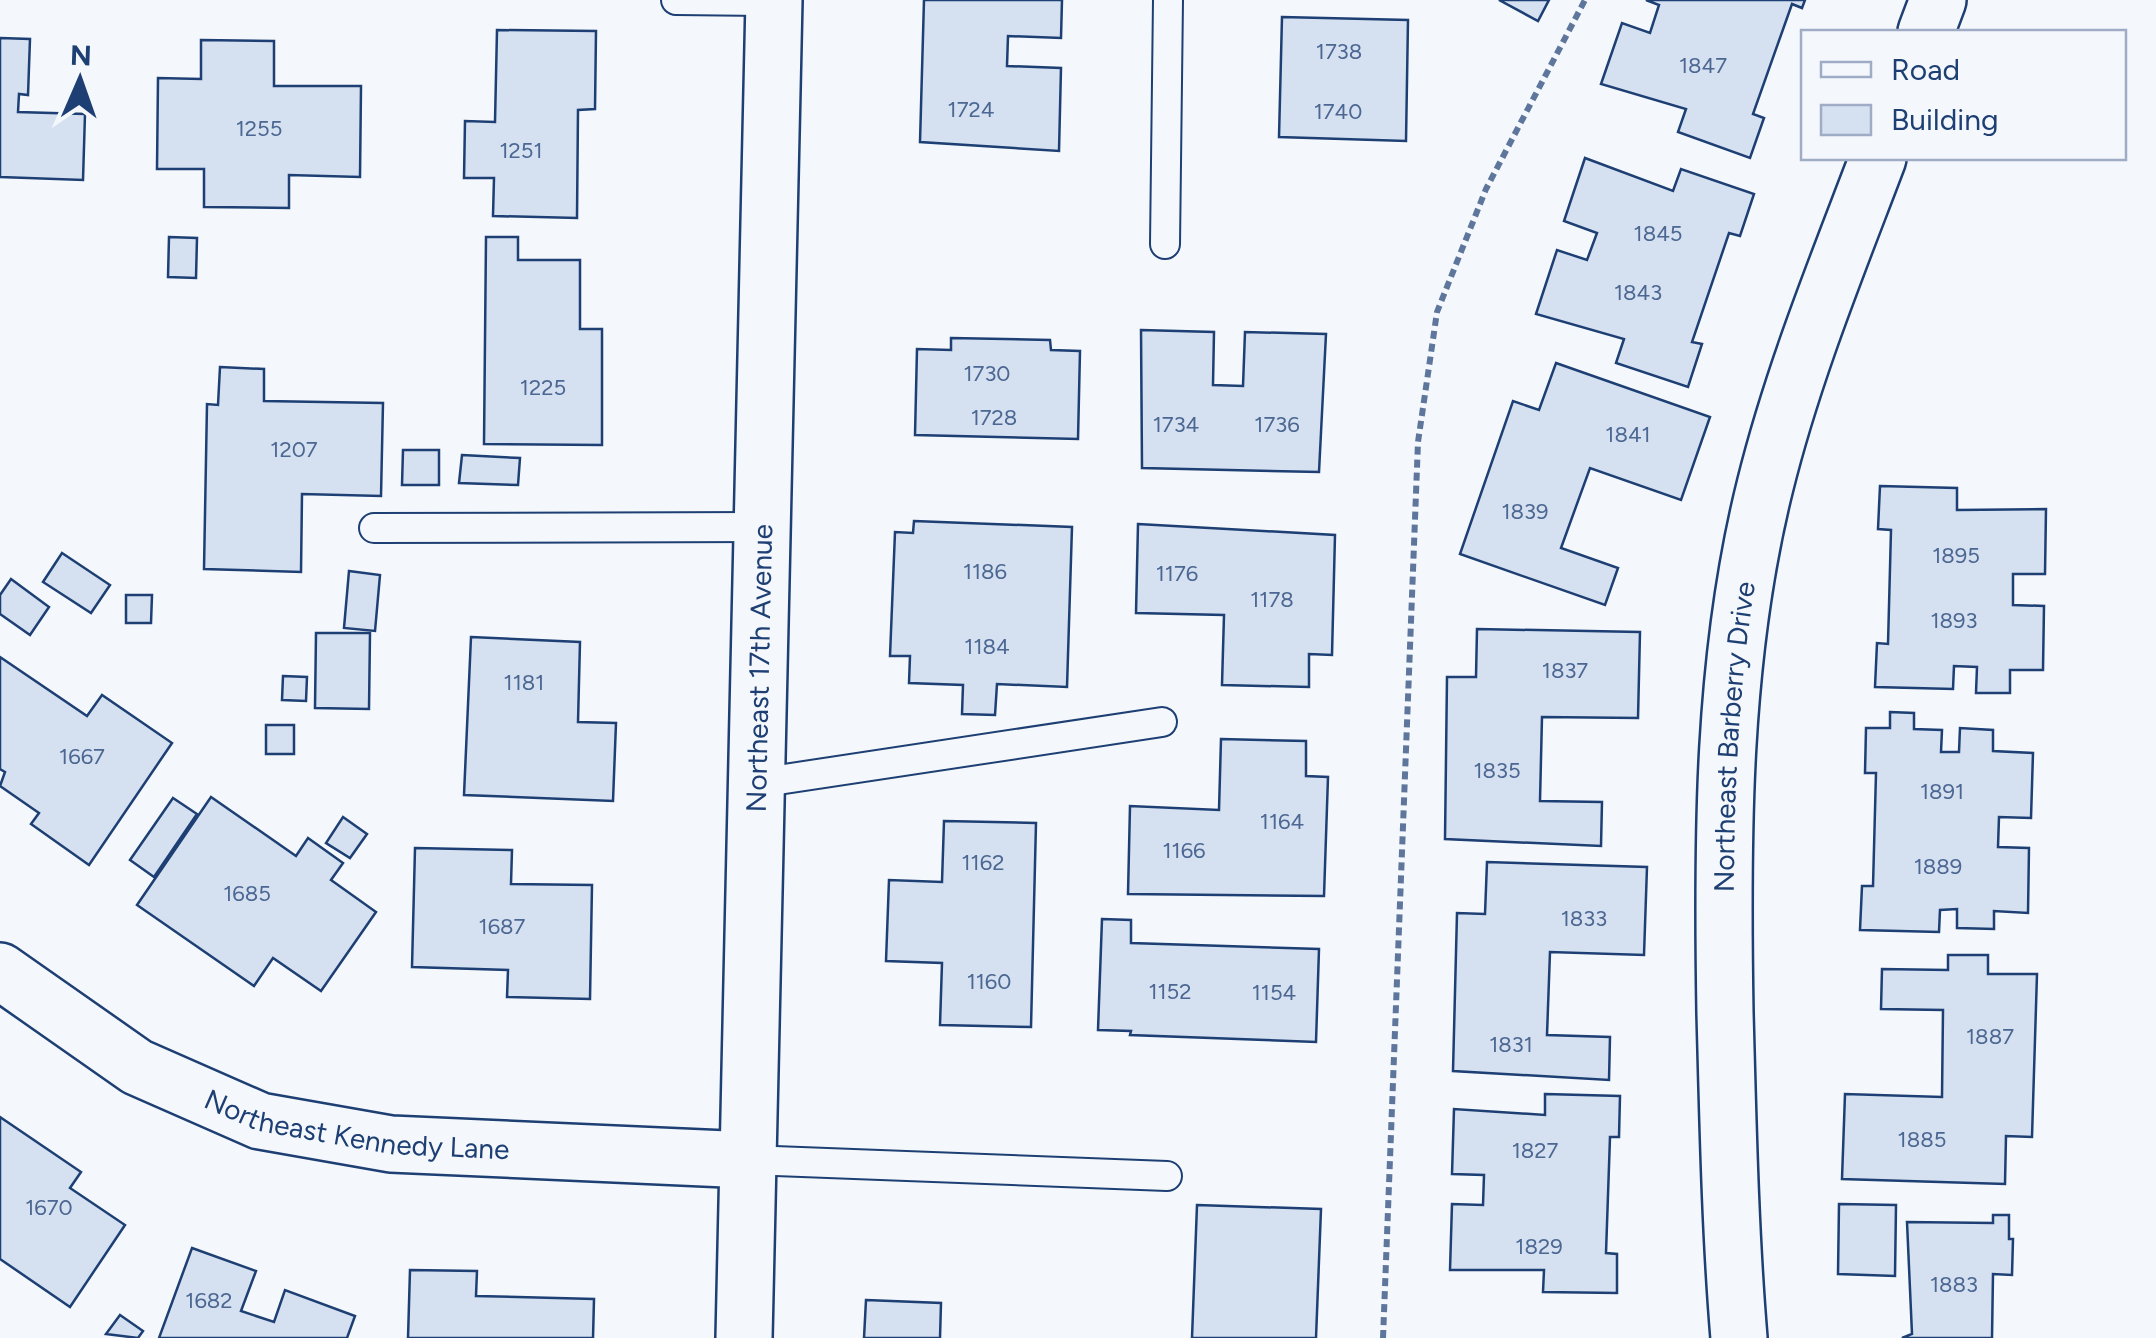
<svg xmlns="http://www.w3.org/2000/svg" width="2156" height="1338" viewBox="0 0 2156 1338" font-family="Figtree,sans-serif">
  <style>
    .building { fill: #d5e0f0; stroke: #1d3f73; stroke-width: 2.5 }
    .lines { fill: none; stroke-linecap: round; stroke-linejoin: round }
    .service-casing { stroke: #1d3f73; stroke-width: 32 }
    .minor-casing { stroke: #1d3f73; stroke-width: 60 }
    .tertiary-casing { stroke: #1d3f73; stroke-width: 60 }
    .path { stroke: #5e769c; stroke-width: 6; stroke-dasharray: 8 5; stroke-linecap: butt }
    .service { stroke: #f4f7fb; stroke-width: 28 }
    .minor { stroke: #f4f7fb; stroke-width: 55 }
    .tertiary { stroke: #f4f7fb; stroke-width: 55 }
    .labels { text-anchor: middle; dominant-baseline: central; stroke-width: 8; stroke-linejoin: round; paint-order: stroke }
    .number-label { font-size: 22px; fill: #4b6792 }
    .street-label { font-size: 28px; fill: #1d3f73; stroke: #f4f7fb }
  </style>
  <rect width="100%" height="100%" fill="#f4f7fb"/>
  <g class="building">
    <path d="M924,0H1062L1061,38L1008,36L1007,66L1061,68L1059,151L920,142Z"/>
    <path d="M1499,0H1549L1538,21Z"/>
    <path d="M1646,0H1805L1802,8L1792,4L1753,114L1764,118L1750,158L1678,132L1686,109L1601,84L1622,23L1650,33L1659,5Z"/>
    <path d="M1282,17L1408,20L1406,141L1279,137Z"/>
    <path d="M497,30L596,31L595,109L578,110L577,218L493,216L494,178H464L465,121L495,122Z"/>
    <path d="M0,38L30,39L28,95L19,94L18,112L85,114L83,180L0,177Z"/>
    <path d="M201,40L274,41V86H361L360,177L289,175V208L204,207V169H157L158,78L201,79Z"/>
    <path d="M1585,158L1673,191L1681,169L1754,194L1740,236L1729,233L1692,342L1702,344L1688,387L1616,363L1624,339L1536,314L1557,250L1587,260L1597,233L1564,221Z"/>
    <path d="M169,237L197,238L196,278L168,277Z"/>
    <path d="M486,237H518V260H580V329H602V445L484,444Z"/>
    <path d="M1141,330L1214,332L1213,385L1243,386L1245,332L1326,334L1319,472L1142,468Z"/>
    <path d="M951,338L1050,340L1051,350L1080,351L1078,439L915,435L917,349L951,350Z"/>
    <path d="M1556,363L1710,417L1681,500L1590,468L1561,548L1618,568L1605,605L1460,554L1513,401L1539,410Z"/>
    <path d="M220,367L264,369V401L383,403L381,496L302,494L301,572L204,569L207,404L218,405Z"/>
    <path d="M403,450H439V485H402Z"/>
    <path d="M462,455L520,458L518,485L459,483Z"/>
    <path d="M1880,486L1957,488V510L2046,509L2045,574H2013V605L2044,606L2043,670H2010V693H1976L1977,667L1954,666L1953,689L1875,687L1877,643L1888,644L1891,530L1878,529Z"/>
    <path d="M914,521L1072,527L1067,687L997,684L995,715L962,714L963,685L909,683L910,656H890L895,532L913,533Z"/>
    <path d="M1138,524L1335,535L1332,655L1309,654V687L1222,685L1224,615L1136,613Z"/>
    <path d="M62,553L110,585L91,613L43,582Z"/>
    <path d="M349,571L380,575L375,631L344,628Z"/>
    <path d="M11,579L49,607L30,635L0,614V595Z"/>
    <path d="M126,595H152L151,623H126Z"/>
    <path d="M1477,629L1640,632L1638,718L1542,717L1540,801L1602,802L1601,846L1445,839L1447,677H1476Z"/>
    <path d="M316,633H370L369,709L315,708Z"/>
    <path d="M471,637L580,642L578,722L616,723L613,801L464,795Z"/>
    <path d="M0,657L87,716L102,695L172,743L89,865L31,824L39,813L0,786L5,772L0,769Z"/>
    <path d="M283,676L307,677L306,701L282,700Z"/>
    <path d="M1890,712L1914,713V729L1942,730L1941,752H1959L1960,728L1993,730V751L2033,753L2031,818L1999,817L1998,847L2029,848L2028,913L1994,911V929L1957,928V909L1940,910L1939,932L1860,930L1862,886H1873L1876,773H1865L1866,728H1890Z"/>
    <rect x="266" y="725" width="28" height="29"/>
    <path d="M1221,739L1306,741V776L1328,777L1324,896L1128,894L1130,806L1219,810Z"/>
    <path d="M211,797L296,856L308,838L343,863L331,880L376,912L321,991L273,958L254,986L137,905Z"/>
    <path d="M173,798L197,814L154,877L130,860Z"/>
    <path d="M343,817L367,834L350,858L326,843Z"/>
    <path d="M944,821L1036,823L1031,1027L940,1025L942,963L886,961L889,880L942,882Z"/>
    <path d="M415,848L512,850L511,884L592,885L590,999L507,997L508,970L412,967Z"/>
    <path d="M1487,862L1647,867L1644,955L1550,952L1547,1035L1610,1037L1609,1080L1453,1071L1457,913L1485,914Z"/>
    <path d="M1102,919L1131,920V943L1319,949L1316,1042L1130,1035L1131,1031L1098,1030Z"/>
    <path d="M1948,955H1988V974H2037L2032,1137L2006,1136L2005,1184L1842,1179L1845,1094L1942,1097L1943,1010L1881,1009L1882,969L1948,970Z"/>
    <path d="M1545,1094L1620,1096L1619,1137H1610L1606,1253L1617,1254V1293L1543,1292L1544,1270H1450L1452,1204L1483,1205L1484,1175L1452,1174L1454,1109L1545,1115Z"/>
    <path d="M0,1117L81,1172L70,1188L125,1225L70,1307L0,1259Z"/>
    <path d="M1839,1204L1896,1205L1895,1276L1838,1274Z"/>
    <path d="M1197,1205L1321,1209L1316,1338H1192Z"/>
    <path d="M1993,1215H2009V1239H2013L2012,1275L1993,1274L1992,1338H1902L1912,1334L1907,1222L1993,1223Z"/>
    <path d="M192,1248L256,1271L241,1311L274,1322L285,1290L355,1316L347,1338H159Z"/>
    <path d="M410,1270L477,1271L476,1296L594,1299L593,1338H408Z"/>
    <path d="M866,1300L941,1303L940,1338H864Z"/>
    <path d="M120,1315L143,1331L138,1338L106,1334Z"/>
  </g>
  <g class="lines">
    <g class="service-casing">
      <g id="service">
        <path d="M676,0L774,1"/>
        <path d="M1165,244L1168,0"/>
        <path d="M374,528L763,527"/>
        <path d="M758,783L1162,722"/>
        <path d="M749,1160L1167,1176"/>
      </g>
    </g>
    <g class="minor-casing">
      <g id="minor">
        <path d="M1926,32L1938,0"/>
        <path id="s1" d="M0,971L137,1067L260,1121L391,1144L749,1160"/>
        <path id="s2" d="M1739,1338C1730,1230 1728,1122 1725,1013C1722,838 1722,658 1765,486C1793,373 1837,266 1878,158"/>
      </g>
    </g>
    <g class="tertiary-casing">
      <g id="tertiary">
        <path id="s3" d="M744,1338L774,0"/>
      </g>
    </g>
    <path class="path" d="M1383,1338L1418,442L1437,312L1486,189L1585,0"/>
    <use href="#service" class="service"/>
    <use href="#minor" class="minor"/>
    <use href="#tertiary" class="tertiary"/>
  </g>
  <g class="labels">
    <g class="number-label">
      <text x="1339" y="51">1738</text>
      <text x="1703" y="65">1847</text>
      <text x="971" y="109">1724</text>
      <text x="1338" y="111">1740</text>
      <text x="259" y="128">1255</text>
      <text x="521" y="150">1251</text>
      <text x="1658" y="233">1845</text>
      <text x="1638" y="292">1843</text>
      <text x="987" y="373">1730</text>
      <text x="543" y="387">1225</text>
      <text x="994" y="417">1728</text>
      <text x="1176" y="424">1734</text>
      <text x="1277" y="424">1736</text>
      <text x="1628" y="434">1841</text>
      <text x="294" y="449">1207</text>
      <text x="1525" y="511">1839</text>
      <text x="1956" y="555">1895</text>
      <text x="985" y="571">1186</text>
      <text x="1177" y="573">1176</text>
      <text x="1272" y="599">1178</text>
      <text x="1954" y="620">1893</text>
      <text x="987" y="646">1184</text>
      <text x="1565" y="670">1837</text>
      <text x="524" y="682">1181</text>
      <text x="82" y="756">1667</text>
      <text x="1497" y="770">1835</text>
      <text x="1942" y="791">1891</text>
      <text x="1282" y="821">1164</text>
      <text x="1184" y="850">1166</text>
      <text x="983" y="862">1162</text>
      <text x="1938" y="866">1889</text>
      <text x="247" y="893">1685</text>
      <text x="1584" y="918">1833</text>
      <text x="502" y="926">1687</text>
      <text x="989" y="981">1160</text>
      <text x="1170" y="991">1152</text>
      <text x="1274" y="992">1154</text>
      <text x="1990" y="1036">1887</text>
      <text x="1511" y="1044">1831</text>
      <text x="1922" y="1139">1885</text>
      <text x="1535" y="1150">1827</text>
      <text x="49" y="1207">1670</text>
      <text x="1539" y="1246">1829</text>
      <text x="1954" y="1284">1883</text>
      <text x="209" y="1300">1682</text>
    </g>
    <g class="street-label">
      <text stroke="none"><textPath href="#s3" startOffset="670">Northeast 17th Avenue</textPath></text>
      <text stroke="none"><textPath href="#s2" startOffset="602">Northeast Barberry Drive</textPath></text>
      <text stroke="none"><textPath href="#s1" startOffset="398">Northeast Kennedy Lane</textPath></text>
    </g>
  </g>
  <rect x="1801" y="30" width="325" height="130" fill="#f4f7fb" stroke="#9eadc5" stroke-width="2.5"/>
  <rect x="1821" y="62" width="50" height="15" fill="#f4f7fb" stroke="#9eadc5" stroke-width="2.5"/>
  <text x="1891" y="80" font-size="30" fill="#1d3f73">Road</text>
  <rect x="1821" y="105" width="50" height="30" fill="#d5e0f0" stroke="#9eadc5" stroke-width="2.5"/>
  <text x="1891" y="130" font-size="30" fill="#1d3f73">Building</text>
  <g transform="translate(80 80) rotate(2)" stroke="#f4f7fb" stroke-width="8" paint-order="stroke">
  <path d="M0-8L18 38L0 25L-18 38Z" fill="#1d3f73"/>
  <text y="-15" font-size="28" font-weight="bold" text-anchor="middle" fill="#1d3f73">N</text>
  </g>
</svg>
